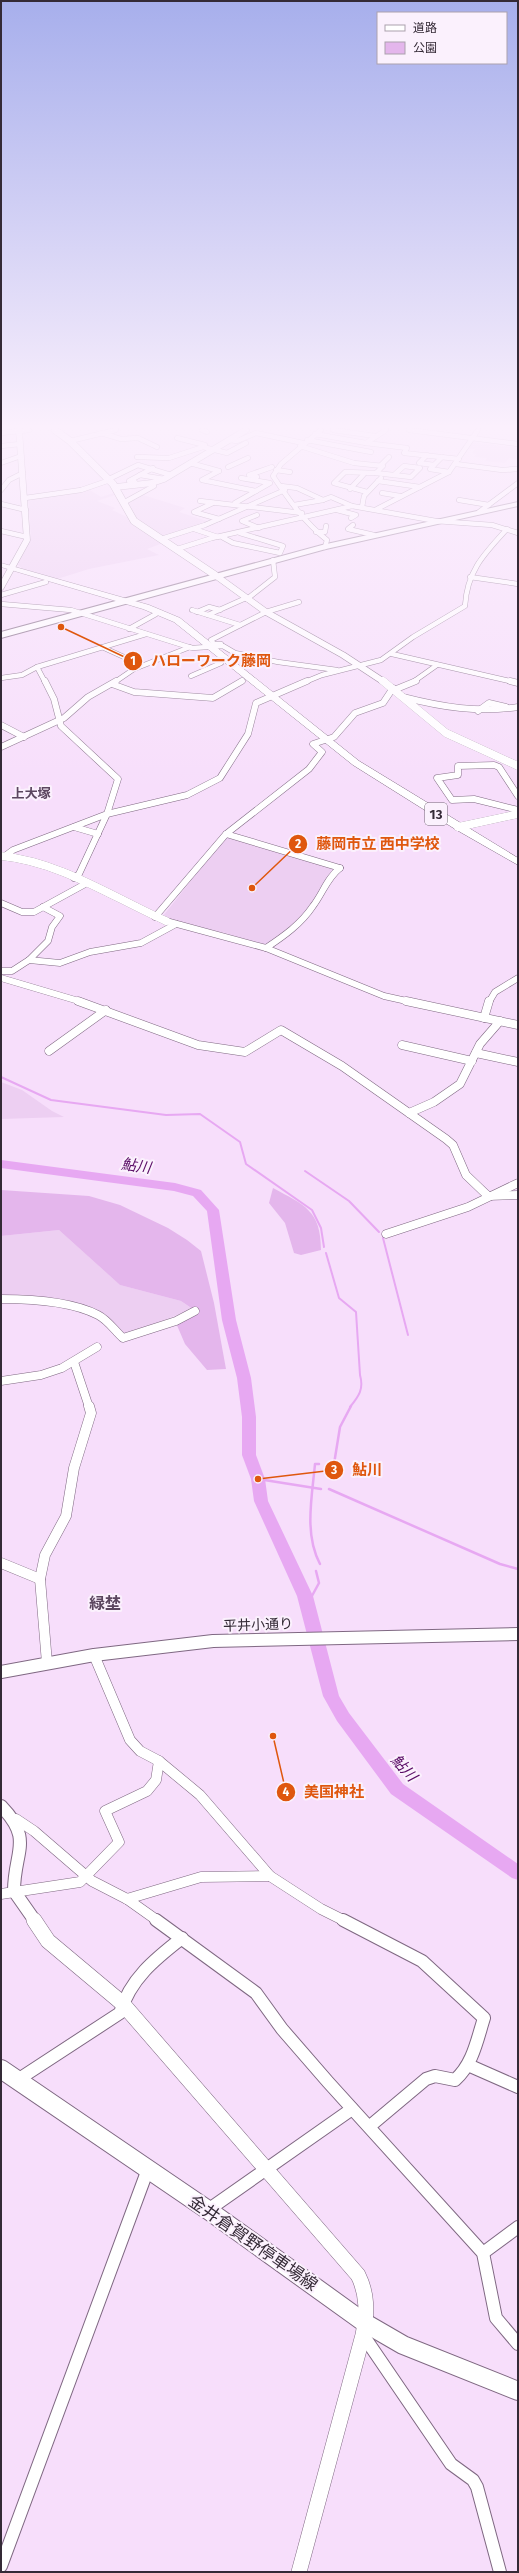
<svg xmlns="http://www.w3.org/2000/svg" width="519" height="2573" viewBox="0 0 519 2573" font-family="'Fira Sans','Noto Sans JP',sans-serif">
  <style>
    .built { fill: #edcff2 }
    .green { fill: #e4b6ec }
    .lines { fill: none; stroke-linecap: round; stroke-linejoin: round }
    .stream-far1 { stroke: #e7a8f2; stroke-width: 2 }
    .stream { stroke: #e7a8f2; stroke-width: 2.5 }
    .river { fill: #e7a8f2; fill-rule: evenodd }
    .minor-far4-casing { stroke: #7f6882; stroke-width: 5.5 }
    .minor-far3-casing { stroke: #7f6882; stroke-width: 7 }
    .minor-far2-casing { stroke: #7f6882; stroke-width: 9 }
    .minor-far1-casing { stroke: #7f6882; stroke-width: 11 }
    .minor-casing { stroke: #7f6882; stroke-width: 14 }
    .tertiary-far3-casing { stroke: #7f6882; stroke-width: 7 }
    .tertiary-far2-casing { stroke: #7f6882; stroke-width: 8 }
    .tertiary-far1-casing { stroke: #7f6882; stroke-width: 14 }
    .tertiary-casing { stroke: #7f6882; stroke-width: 16 }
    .secondary-far1-casing { stroke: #7f6882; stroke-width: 8 }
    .secondary-casing { stroke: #7f6882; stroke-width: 20 }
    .primary-casing { stroke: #7f6882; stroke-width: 1 }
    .trunk-casing { stroke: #7f6882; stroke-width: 2 }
    .minor-far4 { stroke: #fff; stroke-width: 4.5 }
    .minor-far3 { stroke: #fff; stroke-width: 6 }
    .minor-far2 { stroke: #fff; stroke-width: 8 }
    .minor-far1 { stroke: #fff; stroke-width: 10 }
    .minor { stroke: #fff; stroke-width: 12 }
    .tertiary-far3 { stroke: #fff; stroke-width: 6 }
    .tertiary-far2 { stroke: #fff; stroke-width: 8 }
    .tertiary-far1 { stroke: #fff; stroke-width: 12 }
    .tertiary { stroke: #fff; stroke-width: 15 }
    .secondary-far1 { stroke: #fff; stroke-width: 7 }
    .secondary { stroke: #fff; stroke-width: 18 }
    .primary { fill: #fff; fill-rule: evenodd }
    .trunk { fill: #fff; fill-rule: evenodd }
    .labels { text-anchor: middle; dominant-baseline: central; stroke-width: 4; stroke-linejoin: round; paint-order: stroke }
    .far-quarter-label { font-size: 13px; font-weight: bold; fill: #5b465f; stroke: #fbf1fd }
    .shield { fill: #fbf1fd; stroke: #706672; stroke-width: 1 }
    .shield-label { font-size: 13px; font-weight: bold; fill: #342a36 }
    .street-label { font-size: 14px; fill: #342a36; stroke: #fbf1fd }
    .water-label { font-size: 15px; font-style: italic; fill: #580964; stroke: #fbf1fd }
    .quarter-label { font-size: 16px; font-weight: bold; fill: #5b465f; stroke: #fbf1fd }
    .near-street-label { font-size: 17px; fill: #342a36; stroke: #fbf1fd }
    .leader { fill: none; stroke: #df570e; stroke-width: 1.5 }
    .callout-dot { fill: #df570e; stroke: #fbf1fd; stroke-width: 1.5 }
    .mark-label { font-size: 12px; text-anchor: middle; font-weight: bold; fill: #fff }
    .callout-label { font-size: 15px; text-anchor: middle; font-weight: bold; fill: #df570e; stroke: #fbf1fd; stroke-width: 4; stroke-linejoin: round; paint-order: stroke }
  </style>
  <rect width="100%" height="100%" fill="#f7defb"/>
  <g class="built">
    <path d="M469,442L518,448V459L509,458L505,463L485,461L487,458L474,457L476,454L472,453L475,449H467Z"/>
    <path d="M88,489L101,497L114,493L115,495L97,501L115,508L112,510L127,517L163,543L147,549L159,555L89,569L57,579L23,569L18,565L31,538L28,500Z"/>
    <path d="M143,495L185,508L179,512L210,522L163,538L138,522L126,504Z"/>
    <path d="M228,837L337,868L327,876L314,901L294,927L264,946L226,933L178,923L163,916L225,838Z"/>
    <path d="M1,1082L22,1090L52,1111L64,1117L1,1119Z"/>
    <path d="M59,1230L120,1285L181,1301L192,1309L129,1334L124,1333L105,1314L97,1310L30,1296H1V1236Z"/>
  </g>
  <g class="green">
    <path d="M273,1188C304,1205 321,1210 321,1250L301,1255L294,1253L285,1223L269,1203Z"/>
    <path d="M1,1190L89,1196L120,1205L168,1228L187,1240L201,1251L214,1303L226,1369L207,1370L185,1344L176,1323L197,1312L181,1301L120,1285L59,1230L1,1236Z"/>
  </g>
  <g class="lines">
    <g class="stream-far1">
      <path d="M1,1077L51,1100L166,1115L200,1114L240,1142L246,1164L312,1210L321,1228L324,1247"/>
      <path d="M305,1171L349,1201L379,1232"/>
      <path d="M383,1238L408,1335"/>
      <path d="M326,1253L339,1298L356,1312L360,1375C364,1389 359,1396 350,1407"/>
    </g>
    <g class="stream">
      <path d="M319,1464H315C312,1497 304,1534 320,1564"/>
      <path d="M332,1464H334L340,1427L351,1406"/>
      <path d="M258,1479L321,1489"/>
      <path d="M329,1489L500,1564L518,1569"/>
      <path d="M307,1605L319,1583L316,1571"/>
    </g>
    <path class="river" d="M1,1160L175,1183L201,1190L219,1210L236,1320L251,1378L256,1417V1455L265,1479L268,1501L313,1596L339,1696L349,1713L403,1784L518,1864V1880L512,1878L391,1794L337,1721L323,1696L297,1596L254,1501L251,1479L242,1455V1417L237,1378L222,1320L207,1211L193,1196L174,1191L1,1168Z"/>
    <g class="minor-far4-casing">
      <g id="minor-far4">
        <path d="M202,430L207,432"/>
        <path d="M321,430L281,464L273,476C289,500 304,522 327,540L325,547"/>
        <path d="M333,430L375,436"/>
        <path d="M409,430L518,444"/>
        <path d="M1,433L29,430"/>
        <path d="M101,433L121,439L138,438L157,447"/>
        <path d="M315,434L366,443L386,430"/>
        <path d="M177,438L205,445L203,447"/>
        <path d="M229,440L237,441L256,433L303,443"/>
        <path d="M307,440L371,452"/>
        <path d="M70,441L116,430"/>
        <path d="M366,443L407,448L404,453L459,459"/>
        <path d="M1,446L20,444"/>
        <path d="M300,446L354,463L383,466L376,473L411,477L420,468L404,466L394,475"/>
        <path d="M427,455L419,463L434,465"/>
        <path d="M137,457L169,458L203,447L227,453L246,443"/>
        <path d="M442,457L430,469L449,472"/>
        <path d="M1,463L21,456"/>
        <path d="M190,463L219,471"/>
        <path d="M456,464L502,470L518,469"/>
        <path d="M380,466L389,457"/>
        <path d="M228,467L248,458"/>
        <path d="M276,470L290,472"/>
        <path d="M219,471L202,480L256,491"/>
        <path d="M140,475L164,479"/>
        <path d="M257,477L249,475L272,467"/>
        <path d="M109,479L138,465L171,475"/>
        <path d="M378,481L420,487"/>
        <path d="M136,485L135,482L129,481L153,468"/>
        <path d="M281,486L297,488L323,500L294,505"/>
        <path d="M350,489L364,474"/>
        <path d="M1,490L9,480L23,473"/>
        <path d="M367,492L334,483L345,472L376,473"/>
        <path d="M382,493L400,496"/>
        <path d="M25,498L81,490L110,480"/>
        <path d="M323,500L331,497L352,506"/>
        <path d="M459,500L489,505"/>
        <path d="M200,501L302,513"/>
        <path d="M123,503L154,486L152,483"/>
        <path d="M213,503L194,512L219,519"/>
        <path d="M235,503L270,483L241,478"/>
        <path d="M1,504L26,510"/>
        <path d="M362,507L364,496L381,478"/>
        <path d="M377,509L449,472L478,430"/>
        <path d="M337,510L356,515L351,518"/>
        <path d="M479,512L518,483"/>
        <path d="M257,515L242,521L259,528"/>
        <path d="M353,525L348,529L374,535"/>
        <path d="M194,529L218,537"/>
        <path d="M1,531L27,537"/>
        <path d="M316,532H325L326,526"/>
        <path d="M222,537L233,543L280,553L283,546L240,533"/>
        <path d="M161,539L205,525L285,490"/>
        <path d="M177,549L212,538L352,506L436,521L492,525L518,533"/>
        <path d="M470,577L518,584"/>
        <path d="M1,595L46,582"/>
        <path d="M247,599L275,577L273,560"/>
        <path d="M1,604L71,610L192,648L223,646L235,653L278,662L337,670"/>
        <path d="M192,610L240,625"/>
        <path d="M197,612L209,607L220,610"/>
        <path d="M208,615L246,598"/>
        <path d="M129,629L156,614"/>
        <path d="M221,644H214L211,640L266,612L299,602"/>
        <path d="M102,647L124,657"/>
        <path d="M392,654L514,682"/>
        <path d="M37,667L45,682"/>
        <path d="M191,676L221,663"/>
        <path d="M1,678L22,675L37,667L146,634"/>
        <path d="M115,682L134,669L190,647"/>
        <path d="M240,682L242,681"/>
        <path d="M305,682L322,675L381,660L413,637L465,606C467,571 484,554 507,529"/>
        <path d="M413,682L437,665"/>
      </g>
    </g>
    <g class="minor-far3-casing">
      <g id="minor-far3">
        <path d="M45,681L54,699L61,726L118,779L107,814L79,874L74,878"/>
        <path d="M510,681L518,683"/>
        <path d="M112,684L134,692L213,698L242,681"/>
        <path d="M394,690L416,681"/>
        <path d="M403,697C442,707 478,713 518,707"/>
        <path d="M478,711L489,703L506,707"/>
        <path d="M1,725L24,737"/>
        <path d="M1,747L64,718L88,697L116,681"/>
        <path d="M518,796L499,767L494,765L458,766V775L437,778L452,800L474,799L518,810"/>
        <path d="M74,827L98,834"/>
        <path d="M226,834L340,868"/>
        <path d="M5,856L13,850L107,814L187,795L220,778L248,734L256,703L307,681"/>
        <path d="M1,903L22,912H34L87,883"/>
        <path d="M155,917L226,834L309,769L322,752L313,744L334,737L355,713L383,703L393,688"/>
        <path d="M166,921L266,948L384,996L411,1002"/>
        <path d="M266,948C284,936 301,924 313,906C323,893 327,878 340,868"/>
        <path d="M29,960L48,941L52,927L60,916L43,907"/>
        <path d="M1,971H12L29,960L60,963L90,952L141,943L176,924"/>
        <path d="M1,978L82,1002"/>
        <path d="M489,1002L495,992L518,978"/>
      </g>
    </g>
    <g class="minor-far2-casing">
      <g id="minor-far2">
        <path d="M78,1001L198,1045L245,1052L281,1030L342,1066L446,1139L453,1145L466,1175L488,1196L518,1195"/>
        <path d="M406,1001L518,1025"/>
        <path d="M484,1018L489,1001"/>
        <path d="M402,1045L472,1061"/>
        <path d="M49,1051L106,1010"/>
        <path d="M476,1053L518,1062"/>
        <path d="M409,1113L434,1102L460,1084L480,1044L500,1021"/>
        <path d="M386,1234L468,1207L518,1183"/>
        <path d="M1,1299C31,1299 71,1301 98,1315C108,1320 115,1331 123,1338L176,1321L195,1311"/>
        <path d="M74,1362L89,1407"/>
        <path d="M1,1381L41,1375L62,1368L97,1347"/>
      </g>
    </g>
    <g class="minor-far1-casing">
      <g id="minor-far1">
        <path d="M1,1563L40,1579"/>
        <path d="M94,1655L130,1740L140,1751L159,1761L200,1795L270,1876L321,1909L345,1921"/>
        <path d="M47,1663L40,1579L45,1555L66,1516L74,1468L91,1413L89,1406"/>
        <path d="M16,1819L34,1831L92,1881L127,1899L158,1921"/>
        <path d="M1,1894L80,1882L119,1842L105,1811L147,1791L156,1780L159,1761"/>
        <path d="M127,1899L201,1877L270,1876"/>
      </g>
    </g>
    <g class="minor-casing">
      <g id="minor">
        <path d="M156,1920L256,1993L282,2029L328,2082L483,2253L496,2318L518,2344"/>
        <path d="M343,1920L422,1961L484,2018C477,2040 473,2064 455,2080L435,2076L426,2079L370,2126"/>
        <path d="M468,2065L518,2087"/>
        <path d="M19,2079L120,2013C130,1979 155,1959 182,1938"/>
        <path d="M208,2210L352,2109"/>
        <path d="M483,2253L518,2227"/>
        <path d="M363,2335L451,2464L473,2480L477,2487L500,2572"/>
        <path d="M1,2566L148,2169"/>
      </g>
    </g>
    <g class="tertiary-far3-casing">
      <g id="tertiary-far3">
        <path d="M116,487L152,483L164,479L246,430"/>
        <path d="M215,575L266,612L343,655L384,682"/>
        <path d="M1,587L27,540L19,430"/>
      </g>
    </g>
    <g class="tertiary-far2-casing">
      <g id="tertiary-far2">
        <path d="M383,681L446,733L518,766"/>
        <path d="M458,827L518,814"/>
        <path d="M1,856C61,862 112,897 166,921"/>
      </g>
    </g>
    <g class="tertiary-far1-casing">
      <g id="tertiary-far1">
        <path d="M1,1672L94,1655L213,1641L518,1634"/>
        <path d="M1,1806C34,1840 14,1851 14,1891L35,1921"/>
      </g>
    </g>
    <g class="tertiary-casing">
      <path id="tertiary" d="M34,1920L48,1941L122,2003L358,2275C368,2295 367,2314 363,2335L299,2572"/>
    </g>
    <g class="secondary-far1-casing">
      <path id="secondary-far1" d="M55,430L70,441L113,484L134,521L215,575"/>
    </g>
    <g class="secondary-casing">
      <path id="secondary" d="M1,2069L208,2210L365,2323L403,2345L518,2391"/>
    </g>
    <g class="primary-casing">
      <path id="primary" d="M1,563L149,605L180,618L359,761L518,858V865L455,829L353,765L174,622L143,609L1,567Z"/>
    </g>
    <g class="trunk-casing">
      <path id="trunk" d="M518,502V506L326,549L1,638V632L322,545Z"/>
    </g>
    <use href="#minor-far4" class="minor-far4"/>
    <use href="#minor-far3" class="minor-far3"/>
    <use href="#minor-far2" class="minor-far2"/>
    <use href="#minor-far1" class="minor-far1"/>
    <use href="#minor" class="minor"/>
    <use href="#tertiary-far3" class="tertiary-far3"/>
    <use href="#tertiary-far2" class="tertiary-far2"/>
    <use href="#tertiary-far1" class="tertiary-far1"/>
    <use href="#tertiary" class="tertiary"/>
    <use href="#secondary-far1" class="secondary-far1"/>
    <use href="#secondary" class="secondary"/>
    <use href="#primary" class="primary"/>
    <use href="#trunk" class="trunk"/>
  </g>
  <linearGradient id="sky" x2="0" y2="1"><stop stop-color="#a7afec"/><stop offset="0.54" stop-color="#fbf0fd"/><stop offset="1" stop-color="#fbf0fd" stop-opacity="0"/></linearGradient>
  <rect width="519" height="790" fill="url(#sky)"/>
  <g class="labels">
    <g class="far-quarter-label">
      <text x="31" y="793">上大塚</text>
    </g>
    <rect class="shield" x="425" y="803" width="22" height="22" rx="3"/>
    <g class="shield-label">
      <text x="436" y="814">13</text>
    </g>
    <g class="street-label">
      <text transform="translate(258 1625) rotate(-2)">平井小通り</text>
    </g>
    <g class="water-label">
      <text transform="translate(136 1166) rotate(8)">鮎川</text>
      <text transform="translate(404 1768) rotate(48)">鮎川</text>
    </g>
    <g class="quarter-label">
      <text x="105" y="1603">緑埜</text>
    </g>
    <g class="near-street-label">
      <text transform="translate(253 2243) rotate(35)">金井倉賀野停車場線</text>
    </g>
  </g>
  <path class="leader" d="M61 627L133 661M252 888L298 844M258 1479L334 1470M273 1736L286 1792"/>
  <g class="callout-dot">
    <circle cx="61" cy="627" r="4"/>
    <circle cx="252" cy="888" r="4"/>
    <circle cx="258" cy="1479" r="4"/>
    <circle cx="273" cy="1736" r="4"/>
    <circle cx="133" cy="661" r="10"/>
    <circle cx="298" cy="844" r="10"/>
    <circle cx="334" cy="1470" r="10"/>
    <circle cx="286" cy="1792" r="10"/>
  </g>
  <g class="mark-label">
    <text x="133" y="665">1</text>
    <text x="298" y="848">2</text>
    <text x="334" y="1474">3</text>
    <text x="286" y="1796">4</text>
  </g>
  <g class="callout-label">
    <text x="211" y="666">ハローワーク藤岡</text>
    <text x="378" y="849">藤岡市立 西中学校</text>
    <text x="367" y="1475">鮎川</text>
    <text x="334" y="1797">美国神社</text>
  </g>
  <rect width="519" height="2573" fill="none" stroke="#342a36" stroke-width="4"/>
  <rect x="377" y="12" width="130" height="52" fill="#fbf1fd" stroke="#aba1ad"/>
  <rect x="385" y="25" width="20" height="6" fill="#ffffff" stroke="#aba1ad"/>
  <text x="413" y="32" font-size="12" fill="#342a36">道路</text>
  <rect x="385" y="42" width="20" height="12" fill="#e4b6ec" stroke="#aba1ad"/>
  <text x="413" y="52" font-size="12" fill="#342a36">公園</text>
</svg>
